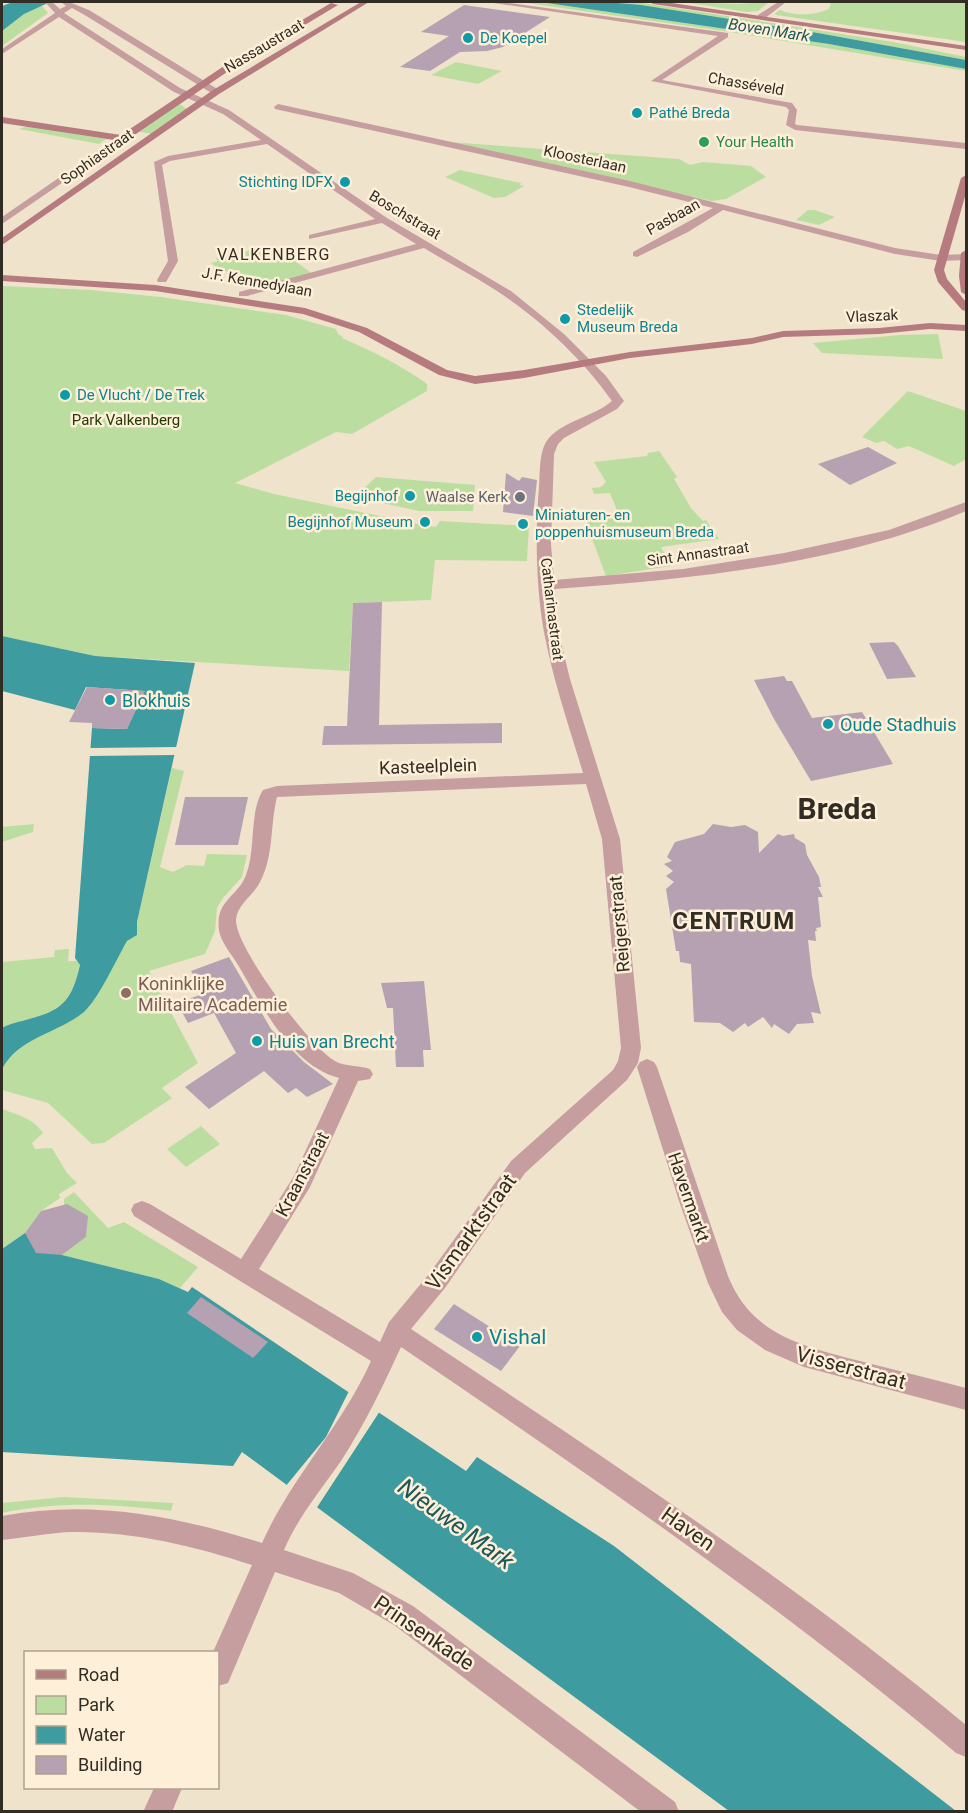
<svg xmlns="http://www.w3.org/2000/svg" width="968" height="1813" viewBox="0 0 968 1813" font-family="Roboto,sans-serif">
  <style>
    .green { fill: #bbdea0 }
    .water { fill: #3e9b9f }
    .pier { fill: #f0e3cb }
    .building { fill: #b5a1b2 }
    .lines { fill: none; stroke-linecap: round; stroke-linejoin: round }
    .street { fill: #c79ea0; fill-rule: evenodd }
    .secondary { fill: #b67b7f; fill-rule: evenodd }
    .culture-dot { fill: #0f9aa8; stroke: #fef0d8; stroke-width: 2 }
    .leisure-dot { fill: #2e9e5b; stroke: #fef0d8; stroke-width: 2 }
    .worship-dot { fill: #6b7280; stroke: #fef0d8; stroke-width: 2 }
    .education-dot { fill: #8d6e63; stroke: #fef0d8; stroke-width: 2 }
    .labels { text-anchor: middle; dominant-baseline: central; stroke-width: 5; stroke-linejoin: round; paint-order: stroke }
    .far-culture-label { font-size: 15px; fill: #0d838f; stroke: #fef0d8; text-anchor: start }
    .far-street-label { font-size: 15px; fill: #322d24; stroke: #fef0d8 }
    .far-leisure-label { font-size: 15px; fill: #27864d; stroke: #fef0d8; text-anchor: start }
    .far-park-label { font-size: 15px; fill: #233c06; stroke: #fef0d8 }
    .far-worship-label { font-size: 15px; fill: #5b616d; stroke: #fef0d8; text-anchor: end }
    .far-water-label { font-size: 16px; font-style: italic; fill: #215658; stroke: #fef0d8 }
    .far-neighbourhood-label { font-size: 16px; letter-spacing: 1.5px; fill: #322d24; stroke: #fef0d8 }
    .culture-label { font-size: 18px; fill: #0d838f; stroke: #fef0d8; text-anchor: start }
    .street-label { font-size: 18px; fill: #322d24; stroke: #fef0d8 }
    .education-label { font-size: 18px; fill: #785e54; stroke: #fef0d8; text-anchor: start }
    .near-street-label { font-size: 21px; fill: #322d24; stroke: #fef0d8 }
    .near-culture-label { font-size: 21px; fill: #0d838f; stroke: #fef0d8; text-anchor: start }
    .district-label { font-size: 24px; font-weight: bold; letter-spacing: 1.5px; fill: #322d24; stroke: #fef0d8 }
    .near-water-label { font-size: 24px; font-style: italic; fill: #215658; stroke: #fef0d8 }
    .town-label { font-size: 30px; font-weight: bold; fill: #322d24; stroke: #fef0d8 }
  </style>
  <rect width="100%" height="100%" fill="#f0e3cb"/>
  <g class="green">
    <path d="M520,2H540L829,44L966,69V71L723,31Z"/>
    <path d="M606,2H637L893,42L966,57V60L818,33Z"/>
    <path d="M683,2L738,4L769,2L758,11L747,12Z"/>
    <path d="M831,2H966V42L776,15L775,13L780,10C794,16 814,16 829,9Z"/>
    <path d="M41,5L48,13L2,46V31L24,14Z"/>
    <path d="M456,62L502,71L478,84L431,75Z"/>
    <path d="M178,103L187,109L152,134L135,131Z"/>
    <path d="M28,126L106,139L99,144L19,129Z"/>
    <path d="M448,142L679,159L690,165L703,162L751,166L766,177L726,199L712,201Z"/>
    <path d="M460,170L521,183L520,185L524,186L505,197L494,198L445,177Z"/>
    <path d="M808,210H815L835,217L819,225L796,220Z"/>
    <path d="M274,245L311,273L255,289L230,284L241,276L219,269L211,263L218,261L216,258Z"/>
    <path d="M2,286L91,290L161,297L286,315L336,329L338,334L343,337L342,338C372,351 401,365 427,384V391L352,434L336,432L235,483L274,494L428,526L436,527L440,521L529,526L527,561L435,560L431,600L353,603L349,671L95,656L2,636Z"/>
    <path d="M938,334L943,359L822,353L813,343L900,335Z"/>
    <path d="M908,391L966,411V459L954,466L909,446L897,449L884,441L876,443L862,437Z"/>
    <path d="M659,451L677,477L674,479L691,508L703,521L706,520L719,539L661,547L671,566L606,576L591,536H587V516L618,513L610,493L594,494L592,488L601,487L606,482L594,462L647,456L648,453Z"/>
    <path d="M376,477L475,485L473,511H419L355,497Z"/>
    <path d="M172,768L184,771L160,867L173,872L187,865L204,866L207,854L247,855L242,877L223,898L217,908L215,931L205,954L149,971L198,1063L162,1088L172,1098L104,1143L92,1144L48,1103L2,1090V1069L7,1059L28,1042L89,1007L127,941L137,935V922Z"/>
    <path d="M34,824L33,832L2,842V827Z"/>
    <path d="M69,949L68,961H77L80,964C72,998 64,1010 29,1019C20,1022 10,1023 2,1028V962L54,957L55,950Z"/>
    <path d="M2,1109C18,1115 33,1118 43,1133L32,1143L35,1149L52,1148L67,1173L77,1183L59,1194L60,1198L41,1211L25,1233L2,1249Z"/>
    <path d="M201,1126L220,1144L186,1167L167,1149Z"/>
    <path d="M74,1192L108,1228L124,1222L198,1267L180,1288L159,1279L62,1255L86,1237L87,1216L64,1205V1199Z"/>
    <path d="M64,1497L173,1503L171,1511C111,1504 61,1501 2,1513V1503Z"/>
  </g>
  <g class="water">
    <path d="M13,2H50L24,14L2,31V6Z"/>
    <path d="M540,2H606L641,5L818,33L966,60V69L829,44Z"/>
    <path d="M2,636L95,656L195,663L137,922V935L127,941C116,960 99,998 84,1012C57,1034 19,1037 2,1069V1028C10,1023 20,1022 29,1019C64,1010 72,999 80,965L75,958L92,728L127,729L144,691L86,687L75,710L2,691Z"/>
    <path d="M25,1233L62,1255L159,1279L188,1292L192,1287L466,1471L477,1457L614,1546L956,1811H729L242,1452L233,1466L2,1452V1249Z"/>
  </g>
  <g class="pier">
    <path d="M177,747L175,755L90,756V748Z"/>
    <path d="M349,1391L380,1411L316,1509L285,1487L326,1437Z"/>
  </g>
  <g class="building">
    <path d="M464,5L550,17L503,47L487,51L460,52L430,71L400,67L449,36L421,32Z"/>
    <path d="M868,447L897,463L850,485L818,464Z"/>
    <path d="M506,473L519,481L522,477L537,480L533,516L503,512Z"/>
    <path d="M382,602L379,725L502,723V743L322,745L324,726H347L353,603Z"/>
    <path d="M894,642L898,646L916,677L887,679L869,643Z"/>
    <path d="M784,676L787,681H792L812,718L862,712L893,764L811,781L774,719L754,680Z"/>
    <path d="M87,687L145,691L127,729L92,728V723L69,722Z"/>
    <path d="M185,797H248L238,845H175Z"/>
    <path d="M713,824L731,827L745,825L758,832L759,853L778,834L783,836L794,834L795,838L805,844L807,855L819,877L821,887H818L823,897H818L821,927L816,928L817,931H815L816,941L808,940L812,976L821,1014L811,1012L814,1023L797,1024L789,1034L774,1024L772,1028L763,1017L748,1027L745,1023L733,1032L720,1023L694,1022L691,964L680,962L679,951H676L666,889L674,882L666,876L673,871L664,864L672,861L667,857L675,842L704,834Z"/>
    <path d="M229,957L271,1029L304,1062L333,1084L307,1097L296,1088L288,1093L264,1071L209,1109L185,1087L236,1053L214,1013L188,1023L177,1003L203,994L191,971Z"/>
    <path d="M424,981L431,1050H423L424,1067H396L393,1008H387L381,983Z"/>
    <path d="M67,1204L88,1216L86,1237L62,1255L36,1253L25,1233L41,1211Z"/>
    <path d="M201,1297L268,1342L253,1358L187,1313Z"/>
    <path d="M454,1304L520,1346L501,1371L434,1329Z"/>
  </g>
  <g class="lines">
    <g class="street">
      <path d="M45,2H52L60,9L66,6L61,2H69L89,10L219,90V94H213L83,14L72,8L64,13L180,88L229,110L387,218L511,291L564,334L606,376L624,401L617,409L564,438L558,444L554,454L551,544L554,580L683,569L784,553L889,530L966,502V511C840,565 691,579 555,589L558,630L570,679L620,839L641,1048L638,1063L627,1080L525,1173L445,1288L411,1329C601,1455 791,1580 966,1725V1757L956,1753C780,1605 591,1476 401,1347C383,1386 365,1424 341,1461C321,1490 298,1517 284,1550L353,1573L413,1606L675,1802L679,1812H641L394,1625L339,1593L275,1572L228,1683L218,1686V1652H213L252,1565C194,1546 132,1531 70,1532C47,1533 24,1538 2,1540V1516C90,1499 177,1516 262,1543C291,1478 342,1426 371,1361L134,1216L131,1210L134,1204L142,1201L150,1204L241,1259L294,1176L339,1078C290,1065 262,1005 238,965C232,955 220,941 219,930C215,900 238,897 246,875C256,850 249,812 263,790L277,786L583,773C569,726 553,680 544,632C536,588 535,532 539,487C540,473 539,454 546,442C560,421 594,417 612,401C583,360 544,323 503,295C478,278 450,264 424,248L247,296H239V292L416,244L382,223L309,239V235L375,219L267,144L170,161L162,165L178,261L166,282H158L157,280L168,261L154,162L168,156L261,140L223,114L174,92L59,17L2,54V49L55,13ZM586,784L602,839L621,1048L618,1061L613,1070L511,1161L429,1274L389,1322L380,1342L259,1269L310,1187L358,1081L370,1079L373,1074L370,1069C359,1065 345,1067 335,1061C310,1047 235,947 236,920C237,904 253,896 260,882C274,857 270,825 277,797Z"/>
      <path d="M487,2H503L728,33V37L662,80L792,103L797,110L795,124L797,125L966,143V149L795,130L786,125L789,110L786,107L651,81L718,36Z"/>
      <path d="M778,2H786L764,19H758V15Z"/>
      <path d="M278,104L630,181L895,248L941,255L966,254V260L941,261L895,254L723,210L688,232L637,257L633,256V252L713,208L629,187L275,109L274,107Z"/>
      <path d="M105,146L113,148L2,224V217Z"/>
      <path d="M647,1059L654,1062L657,1067L728,1276C752,1337 807,1347 864,1362C898,1371 933,1379 966,1388V1410L804,1367L765,1350L737,1330L722,1312L708,1283L679,1201L637,1067L640,1062Z"/>
      <path d="M154,1788H182L172,1812H143Z"/>
    </g>
    <g class="secondary">
      <path d="M361,2H369L219,94L2,245V238L213,90Z"/>
      <path d="M650,2H665L966,46V50L653,4Z"/>
      <path d="M331,3L338,5L230,70L130,138L129,141H124L111,150L103,148L114,140L2,123V117L121,135L224,66Z"/>
      <path d="M966,175V193L944,270L947,279L966,302V311L962,310L938,282L934,270L961,178Z"/>
      <path d="M966,250V295L961,292L959,276L961,253Z"/>
      <path d="M2,275L155,285L305,308L367,328L447,370L475,376L524,370L630,352L752,338L783,331L879,328L930,323L966,325V331L930,329L879,334L783,337L752,344L630,358L524,378L475,384L439,375L359,332L303,314L155,291L2,281Z"/>
    </g>
  </g>
  <g class="culture-dot">
    <circle cx="468" cy="38" r="6"/>
    <circle cx="637" cy="113" r="6"/>
    <circle cx="345" cy="182" r="6"/>
    <circle cx="565" cy="319" r="6"/>
    <circle cx="65" cy="395" r="6"/>
    <circle cx="410" cy="496" r="6"/>
    <circle cx="425" cy="522" r="6"/>
    <circle cx="523" cy="524" r="6"/>
    <circle cx="110" cy="700" r="6"/>
    <circle cx="828" cy="724" r="6"/>
    <circle cx="257" cy="1041" r="6"/>
    <circle cx="477" cy="1337" r="6"/>
  </g>
  <circle class="leisure-dot" cx="704" cy="142" r="6"/>
  <circle class="worship-dot" cx="520" cy="497" r="6"/>
  <circle class="education-dot" cx="126" cy="993" r="6"/>
  <g class="labels">
    <g class="far-culture-label">
      <text x="480" y="38">De Koepel</text>
      <text x="649" y="113">Pathé Breda</text>
      <text x="333" y="182" text-anchor="end">Stichting IDFX</text>
      <text x="577" y="310">Stedelijk<tspan x="577" dy="17">Museum Breda</tspan></text>
      <text x="77" y="395">De Vlucht / De Trek</text>
      <text x="398" y="496" text-anchor="end">Begijnhof</text>
      <text x="535" y="515">Miniaturen- en<tspan x="535" dy="17">poppenhuismuseum Breda</tspan></text>
      <text x="413" y="522" text-anchor="end">Begijnhof Museum</text>
    </g>
    <g class="far-street-label">
      <text transform="translate(264 46) rotate(-31)">Nassaustraat</text>
      <text transform="translate(746 84) rotate(10)">Chasséveld</text>
      <text transform="translate(97 157) rotate(-35)">Sophiastraat</text>
      <text transform="translate(585 159) rotate(12)">Kloosterlaan</text>
      <text transform="translate(405 215) rotate(31)">Boschstraat</text>
      <text transform="translate(673 217) rotate(-29)">Pasbaan</text>
      <text transform="translate(257 282) rotate(10)">J.F. Kennedylaan</text>
      <text transform="translate(872 316) rotate(-3)">Vlaszak</text>
      <text transform="translate(698 554) rotate(-8)">Sint Annastraat</text>
      <text transform="translate(552 609) rotate(83)">Catharinastraat</text>
    </g>
    <g class="far-leisure-label">
      <text x="716" y="142">Your Health</text>
    </g>
    <g class="far-park-label">
      <text x="126" y="420">Park Valkenberg</text>
    </g>
    <g class="far-worship-label">
      <text x="508" y="497">Waalse Kerk</text>
    </g>
    <g class="far-water-label">
      <text transform="translate(769 30) rotate(9)">Boven Mark</text>
    </g>
    <g class="far-neighbourhood-label">
      <text x="274" y="254">VALKENBERG</text>
    </g>
    <g class="culture-label">
      <text x="122" y="700">Blokhuis</text>
      <text x="840" y="724">Oude Stadhuis</text>
      <text x="269" y="1041">Huis van Brecht</text>
    </g>
    <g class="street-label">
      <text transform="translate(428 766) rotate(-2)">Kasteelplein</text>
      <text transform="translate(619 924) rotate(-95)">Reigerstraat</text>
      <text transform="translate(302 1174) rotate(-62)">Kraanstraat</text>
      <text transform="translate(689 1197) rotate(71)">Havermarkt</text>
    </g>
    <g class="education-label">
      <text x="138" y="983">Koninklijke<tspan x="138" dy="21">Militaire Academie</tspan></text>
    </g>
    <g class="near-street-label">
      <text transform="translate(471 1232) rotate(-54)">Vismarktstraat</text>
      <text transform="translate(851 1368) rotate(15)">Visserstraat</text>
      <text transform="translate(688 1529) rotate(35)">Haven</text>
      <text transform="translate(424 1633) rotate(34)">Prinsenkade</text>
    </g>
    <g class="near-culture-label">
      <text x="489" y="1337">Vishal</text>
    </g>
    <g class="district-label">
      <text x="734" y="921">CENTRUM</text>
    </g>
    <g class="near-water-label">
      <text transform="translate(456 1524) rotate(36)">Nieuwe Mark</text>
    </g>
    <g class="town-label">
      <text x="837" y="808">Breda</text>
    </g>
  </g>
  <rect width="968" height="1813" fill="none" stroke="#322d24" stroke-width="6"/>
  <rect x="24" y="1651" width="195" height="138" fill="#fef0d8" stroke="#aca290" stroke-width="1.5"/>
  <rect x="36" y="1670" width="30" height="9" fill="#b67b7f" stroke="#aca290" stroke-width="1.5"/>
  <text x="78" y="1681" font-size="18" fill="#322d24">Road</text>
  <rect x="36" y="1696" width="30" height="18" fill="#bbdea0" stroke="#aca290" stroke-width="1.5"/>
  <text x="78" y="1711" font-size="18" fill="#322d24">Park</text>
  <rect x="36" y="1726" width="30" height="18" fill="#3e9b9f" stroke="#aca290" stroke-width="1.5"/>
  <text x="78" y="1741" font-size="18" fill="#322d24">Water</text>
  <rect x="36" y="1756" width="30" height="18" fill="#b5a1b2" stroke="#aca290" stroke-width="1.5"/>
  <text x="78" y="1771" font-size="18" fill="#322d24">Building</text>
</svg>
